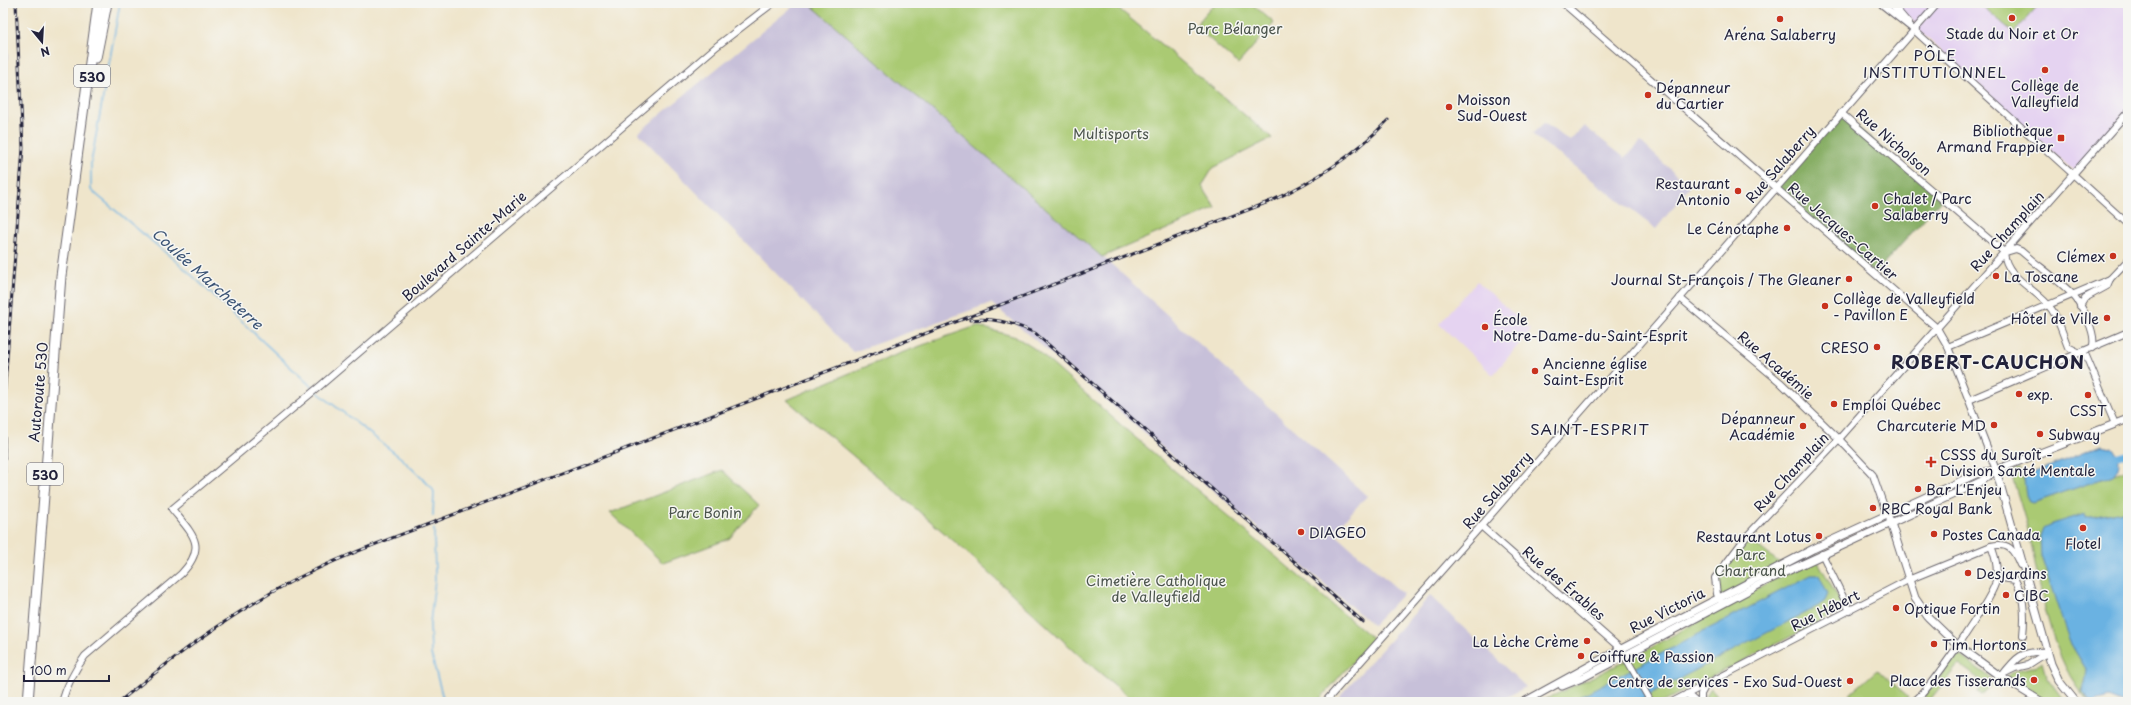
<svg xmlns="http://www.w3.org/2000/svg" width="2131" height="705" viewBox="0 0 2131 705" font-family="'Playpen Sans',sans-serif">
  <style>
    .built { fill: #e5d3f1 }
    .industrial { fill: #c7c0d9 }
    .green { fill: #aaca73; stroke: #667657 }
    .forest { fill: #87ae65; stroke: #546850 }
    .water { fill: #6bb2e2; stroke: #466a8e }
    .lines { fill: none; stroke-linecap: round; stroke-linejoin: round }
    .stream { stroke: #6bb2e2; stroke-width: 1.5 }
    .canal { stroke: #6bb2e2; stroke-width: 6 }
    .tertiary-casing { stroke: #6a666d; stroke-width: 8 }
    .secondary-casing { stroke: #6a666d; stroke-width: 9 }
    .motorway-casing { stroke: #6a666d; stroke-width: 11 }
    .tertiary { stroke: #fff; stroke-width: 6 }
    .secondary { stroke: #fff; stroke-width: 7 }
    .motorway { stroke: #fff; stroke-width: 9 }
    .rail-casing { stroke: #22223b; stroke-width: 3 }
    .rail { stroke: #f6f6f2; stroke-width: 1.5; stroke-dasharray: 4.5; stroke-linecap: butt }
    .poi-dot { fill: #c8321e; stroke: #f6f6f2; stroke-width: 1.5 }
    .labels { text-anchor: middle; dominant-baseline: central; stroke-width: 3; stroke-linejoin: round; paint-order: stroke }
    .shield { fill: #f6f6f2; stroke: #626272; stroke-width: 1 }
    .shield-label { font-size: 13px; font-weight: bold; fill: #22223b }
    .park-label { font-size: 14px; fill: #4b544c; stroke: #f6f6f2 }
    .poi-label { font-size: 14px; fill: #22223b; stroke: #f6f6f2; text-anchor: start }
    .street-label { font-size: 14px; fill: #22223b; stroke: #f6f6f2 }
    .neighbourhood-label { font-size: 15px; letter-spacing: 1px; fill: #22223b; stroke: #f6f6f2 }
    .water-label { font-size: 15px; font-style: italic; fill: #3c5475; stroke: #f6f6f2 }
    .district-label { font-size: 18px; font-weight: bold; letter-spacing: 1px; fill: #22223b; stroke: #f6f6f2 }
  </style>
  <rect width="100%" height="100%" fill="#f6f6f2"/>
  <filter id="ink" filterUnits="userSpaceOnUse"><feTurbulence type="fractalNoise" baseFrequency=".025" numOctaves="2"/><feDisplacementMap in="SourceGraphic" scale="8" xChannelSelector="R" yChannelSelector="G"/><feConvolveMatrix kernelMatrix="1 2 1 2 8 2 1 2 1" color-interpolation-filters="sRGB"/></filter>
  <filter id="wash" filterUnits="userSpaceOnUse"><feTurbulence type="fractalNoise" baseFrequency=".012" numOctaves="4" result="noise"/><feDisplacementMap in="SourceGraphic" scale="16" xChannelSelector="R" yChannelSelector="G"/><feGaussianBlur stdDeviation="0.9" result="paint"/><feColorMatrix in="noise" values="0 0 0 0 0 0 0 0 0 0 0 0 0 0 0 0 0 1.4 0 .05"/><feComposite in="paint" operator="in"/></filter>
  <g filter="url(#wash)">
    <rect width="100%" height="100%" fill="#efe5cb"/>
    <g class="built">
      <path d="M1893,3H1937L1917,25Z"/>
      <path d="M1940,3H2128V110L2074,171L1917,29Z"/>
      <path d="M1477,281L1531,330L1493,375L1439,324Z"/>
    </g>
    <g class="industrial">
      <path d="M3,3H6L8,55L7,206L3,265Z"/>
      <path d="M797,3H809L1110,263L1367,496L1333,532L1403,594L1373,625L991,303L853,352L638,133Z"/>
      <path d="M1544,123L1570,141L1584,126L1625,158L1641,142L1689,187L1656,229L1532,134Z"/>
      <path d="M1430,596L1526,687L1497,702H1334Z"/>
    </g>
    <g class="green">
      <path d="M814,3H1112L1272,138L1213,168L1202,186L1216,208L1102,257L811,5Z"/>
      <path d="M1215,3H1251L1274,23L1238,64L1195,26Z"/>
      <path d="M1979,3H2040L2014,33Z"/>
      <path d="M977,326L1016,337L1035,349L1130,433L1373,639L1317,702H1135L1080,656L961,547L787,400C849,372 912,348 977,326Z"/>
      <path d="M2019,469C2025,480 2027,492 2033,503L2128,469V510L2086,518L2085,515L2041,556L2071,644L2086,669V675L2082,689L2090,701L2093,702H2090C2051,665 2040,585 2029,534C2024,514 2017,493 2011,473Z"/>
      <path d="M722,470L759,505L729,539L663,563L610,513Z"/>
      <path d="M1746,537L1781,564L1719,598L1715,578Z"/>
      <path d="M1817,560L1845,609L1662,702H1540L1634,657L1767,583Z"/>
      <path d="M1960,655L1991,678V686L1982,696L1977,693L1984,683L1959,664L1929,701L1926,698V694L1953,659Z"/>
      <path d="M2042,662L2046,676L2065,702H2047L2007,677C2016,667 2031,670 2042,662Z"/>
      <path d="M1877,670L1909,697L1902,702H1861L1850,694Z"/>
      <path d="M1711,689L1722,702H1706V696Z"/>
    </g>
    <path class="forest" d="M1841,113L1942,199L1875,274L1775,188Z"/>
    <g class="water">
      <path d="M2102,445L2112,447C2120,457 2122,465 2113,475L2033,503L2029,502L2026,496L2024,479L2031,474Z"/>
      <path d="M2128,510V702H2121L2108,697L2093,702L2083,692L2086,669L2071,644L2064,626L2041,556L2040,536L2043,528L2049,525L2085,514L2086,518Z"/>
      <path d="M1811,575H1819L1828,594L1825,601L1818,606L1635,702H1569Z"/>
    </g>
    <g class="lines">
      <g class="stream">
        <path d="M120,3L91,163V190L184,268L313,388"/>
        <path d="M316,391L401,458L432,488L434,492L433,516"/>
        <path d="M434,529L435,580L430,623L431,654L444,702"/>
      </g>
      <path class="canal" d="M2117,457L2128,454"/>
    </g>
  </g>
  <g filter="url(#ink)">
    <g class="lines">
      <g class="tertiary-casing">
        <g id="tertiary">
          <path d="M1563,3L1937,328L1948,347L1996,470"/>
          <path d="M1880,3L1914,30L2128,224"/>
          <path d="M1891,3L1909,24"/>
          <path d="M1841,113L2004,252C2006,280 2039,289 2052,310C2059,320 2063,335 2068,347L2086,356L2115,424"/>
          <path d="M2006,252L2016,249L2021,251C2038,266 2058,279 2073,295C2082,305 2098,336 2092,348"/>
          <path d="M1680,298L1780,382L1839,439L1873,475L1887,515"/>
          <path d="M2080,306L2085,298L2107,286L2110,279L2128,260"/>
          <path d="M1948,347L2110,279"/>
          <path d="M1969,400L2128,332"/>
          <path d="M1481,526L1621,649L1651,702"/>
          <path d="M1822,554L1850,611"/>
          <path d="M1996,577L2015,580C2025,596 2025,617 2023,635"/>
          <path d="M1721,601L1717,594L1715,578L1746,537L1839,439L2128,112"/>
          <path d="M2005,673L2015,668L2028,665L2048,652"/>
          <path d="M2001,677C2016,657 2022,650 2048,652"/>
          <path d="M1687,694L1696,702"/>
          <path d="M62,702C67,684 74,671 85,656L181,574C208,546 193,535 172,509L320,386L717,46L773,3"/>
          <path d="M1325,702L1481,526L1938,3"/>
          <path d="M1672,702L1908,580L1991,546C2009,542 2014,550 2020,565"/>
          <path d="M1701,702V694L1706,685"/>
          <path d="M1913,702C1928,693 1989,602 1995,584C1999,571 1996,558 1991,546"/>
        </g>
      </g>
      <g class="secondary-casing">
        <g id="secondary">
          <path d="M1996,470L2051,664L2059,681L2076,702"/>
          <path d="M1890,520L1915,598L1928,617L1957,645L2001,677L2042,702"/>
          <path d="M1562,686L1584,677L1766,581L1982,481L1994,471"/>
          <path d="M1524,702L1604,658L1813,549L1976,474L1996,470L2128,419"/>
        </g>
      </g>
      <g class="motorway-casing">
        <g id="motorway">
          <path d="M96,58L107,3"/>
          <path d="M28,702L61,276L98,3"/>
        </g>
      </g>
      <use href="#tertiary" class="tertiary"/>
      <use href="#secondary" class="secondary"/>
      <use href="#motorway" class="motorway"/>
      <g class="rail-casing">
        <g id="rail">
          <path d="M970,320C993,317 1014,323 1035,333L1363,622"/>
          <path d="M3,564L5,518L4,398L23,148L16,3"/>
          <path d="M119,702C175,656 231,613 296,579C343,555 393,538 442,519L1271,201C1316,180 1354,156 1388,120"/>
        </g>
      </g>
      <use href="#rail" class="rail"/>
    </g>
  </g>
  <g class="poi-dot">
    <circle cx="2012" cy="18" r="4"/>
    <circle cx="1780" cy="19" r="4"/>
    <circle cx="2045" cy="70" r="4"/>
    <circle cx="1648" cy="95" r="4"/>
    <circle cx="1449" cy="107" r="4"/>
    <rect x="2057" y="134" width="8" height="8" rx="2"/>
    <circle cx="1738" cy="191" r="4"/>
    <circle cx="1875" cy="206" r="4"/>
    <circle cx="1787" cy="228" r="4"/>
    <circle cx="2113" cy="256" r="4"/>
    <circle cx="1996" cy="276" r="4"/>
    <circle cx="1849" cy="279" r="4"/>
    <circle cx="1825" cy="306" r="4"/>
    <circle cx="2107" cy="318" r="4"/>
    <circle cx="1485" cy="327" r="4"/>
    <circle cx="1877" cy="347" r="4"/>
    <circle cx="1535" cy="371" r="4"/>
    <circle cx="2019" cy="394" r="4"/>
    <circle cx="2088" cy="395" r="4"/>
    <circle cx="1834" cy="404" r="4"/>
    <circle cx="1994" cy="425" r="4"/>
    <circle cx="1803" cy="426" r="4"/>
    <circle cx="2040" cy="434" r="4"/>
    <path d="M1929 456h4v4h4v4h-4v4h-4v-4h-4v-4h4z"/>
    <circle cx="1918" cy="489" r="4"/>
    <circle cx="1873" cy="508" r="4"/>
    <circle cx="2083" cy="528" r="4"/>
    <circle cx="1301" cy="532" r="4"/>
    <circle cx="1934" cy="534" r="4"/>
    <circle cx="1819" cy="536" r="4"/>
    <circle cx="1968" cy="573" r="4"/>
    <circle cx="2006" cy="595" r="4"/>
    <circle cx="1896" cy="608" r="4"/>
    <circle cx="1587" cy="641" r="4"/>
    <circle cx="1934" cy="644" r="4"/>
    <circle cx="1581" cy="656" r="4"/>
    <circle cx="2034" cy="680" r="4"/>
    <circle cx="1850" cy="681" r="4"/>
  </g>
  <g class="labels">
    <g class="shield">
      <rect x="74" y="65" width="36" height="22" rx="3"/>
      <rect x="27" y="463" width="36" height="22" rx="3"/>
    </g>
    <g class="shield-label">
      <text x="92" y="76">530</text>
      <text x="45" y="474">530</text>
    </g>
    <g class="park-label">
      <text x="1235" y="28">Parc Bélanger</text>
      <text x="1111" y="133">Multisports</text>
      <text x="705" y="512">Parc Bonin</text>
      <text x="1750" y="554">Parc<tspan x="1750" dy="16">Chartrand</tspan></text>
      <text x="1156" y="580">Cimetière Catholique<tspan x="1156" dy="16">de Valleyfield</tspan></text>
    </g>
    <g class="poi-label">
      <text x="2012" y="33" text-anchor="middle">Stade du Noir et Or</text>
      <text x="1780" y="34" text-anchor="middle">Aréna Salaberry</text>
      <text x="2045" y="85" text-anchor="middle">Collège de<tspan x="2045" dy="16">Valleyfield</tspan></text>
      <text x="1656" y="87">Dépanneur<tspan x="1656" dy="16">du Cartier</tspan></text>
      <text x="1457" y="99">Moisson<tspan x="1457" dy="16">Sud-Ouest</tspan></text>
      <text x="2053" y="130" text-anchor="end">Bibliothèque<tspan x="2053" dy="16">Armand Frappier</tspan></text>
      <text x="1730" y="183" text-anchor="end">Restaurant<tspan x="1730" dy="16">Antonio</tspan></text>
      <text x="1883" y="198">Chalet / Parc<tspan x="1883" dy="16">Salaberry</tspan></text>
      <text x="1779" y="228" text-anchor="end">Le Cénotaphe</text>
      <text x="2105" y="256" text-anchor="end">Clémex</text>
      <text x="2004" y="276">La Toscane</text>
      <text x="1841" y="279" text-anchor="end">Journal St-François / The Gleaner</text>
      <text x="1833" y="298">Collège de Valleyfield<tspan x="1833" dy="16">- Pavillon E</tspan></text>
      <text x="2099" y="318" text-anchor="end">Hôtel de Ville</text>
      <text x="1493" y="319">École<tspan x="1493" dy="16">Notre-Dame-du-Saint-Esprit</tspan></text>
      <text x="1869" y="347" text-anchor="end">CRESO</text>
      <text x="1543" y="363">Ancienne église<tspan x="1543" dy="16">Saint-Esprit</tspan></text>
      <text x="2027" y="394">exp.</text>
      <text x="1842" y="404">Emploi Québec</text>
      <text x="2088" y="410" text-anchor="middle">CSST</text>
      <text x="1795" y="418" text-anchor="end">Dépanneur<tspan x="1795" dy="16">Académie</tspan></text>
      <text x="1986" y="425" text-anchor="end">Charcuterie MD</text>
      <text x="2048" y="434">Subway</text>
      <text x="1940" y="454">CSSS du Suroît -<tspan x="1940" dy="16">Division Santé Mentale</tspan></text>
      <text x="1926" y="489">Bar L'Enjeu</text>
      <text x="1881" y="508">RBC Royal Bank</text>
      <text x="1309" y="532">DIAGEO</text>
      <text x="1942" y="534">Postes Canada</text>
      <text x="1811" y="536" text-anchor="end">Restaurant Lotus</text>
      <text x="2083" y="543" text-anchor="middle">Flotel</text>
      <text x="1976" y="573">Desjardins</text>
      <text x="2014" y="595">CIBC</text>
      <text x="1904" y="608">Optique Fortin</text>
      <text x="1579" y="641" text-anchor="end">La Lèche Crème</text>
      <text x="1942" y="644">Tim Hortons</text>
      <text x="1589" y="656">Coiffure &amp; Passion</text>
      <text x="2026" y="680" text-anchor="end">Place des Tisserands</text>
      <text x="1842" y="681" text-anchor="end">Centre de services - Exo Sud-Ouest</text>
    </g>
    <g class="street-label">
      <text transform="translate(1894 142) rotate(41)">Rue Nicholson</text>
      <text transform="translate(1780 164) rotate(-49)">Rue Salaberry</text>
      <text transform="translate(1843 231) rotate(41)">Rue Jacques-Cartier</text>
      <text transform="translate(2007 231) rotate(-48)">Rue Champlain</text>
      <text transform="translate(464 246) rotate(-41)">Boulevard Sainte-Marie</text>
      <text transform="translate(1776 365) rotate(41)">Rue Académie</text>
      <text transform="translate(38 392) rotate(-85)">Autoroute 530</text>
      <text transform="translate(1791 472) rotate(-47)">Rue Champlain</text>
      <text transform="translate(1497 490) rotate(-49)">Rue Salaberry</text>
      <text transform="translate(1564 583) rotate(41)">Rue des Érables</text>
      <text transform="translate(1667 610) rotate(-27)">Rue Victoria</text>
      <text transform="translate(1825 610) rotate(-26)">Rue Hébert</text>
    </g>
    <g class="neighbourhood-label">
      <text x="1935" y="54">PÔLE<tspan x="1935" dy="17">INSTITUTIONNEL</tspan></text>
      <text x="1590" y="428">SAINT-ESPRIT</text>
    </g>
    <g class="water-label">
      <text transform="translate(208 278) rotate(42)">Coulée Marcheterre</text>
    </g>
    <g class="district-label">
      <text x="1988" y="361">ROBERT-CAUCHON</text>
    </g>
  </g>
  <rect width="2131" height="705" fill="none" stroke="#f6f6f2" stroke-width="16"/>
  <g transform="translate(42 42) rotate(162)" stroke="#f6f6f2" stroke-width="3" paint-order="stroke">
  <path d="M0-3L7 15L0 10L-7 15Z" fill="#22223b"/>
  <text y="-6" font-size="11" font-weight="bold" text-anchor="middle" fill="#22223b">N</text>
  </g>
  <path d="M24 675v6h85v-6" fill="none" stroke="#22223b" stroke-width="2"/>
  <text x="30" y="675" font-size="12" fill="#22223b" stroke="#f6f6f2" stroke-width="3" paint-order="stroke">100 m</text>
</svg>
